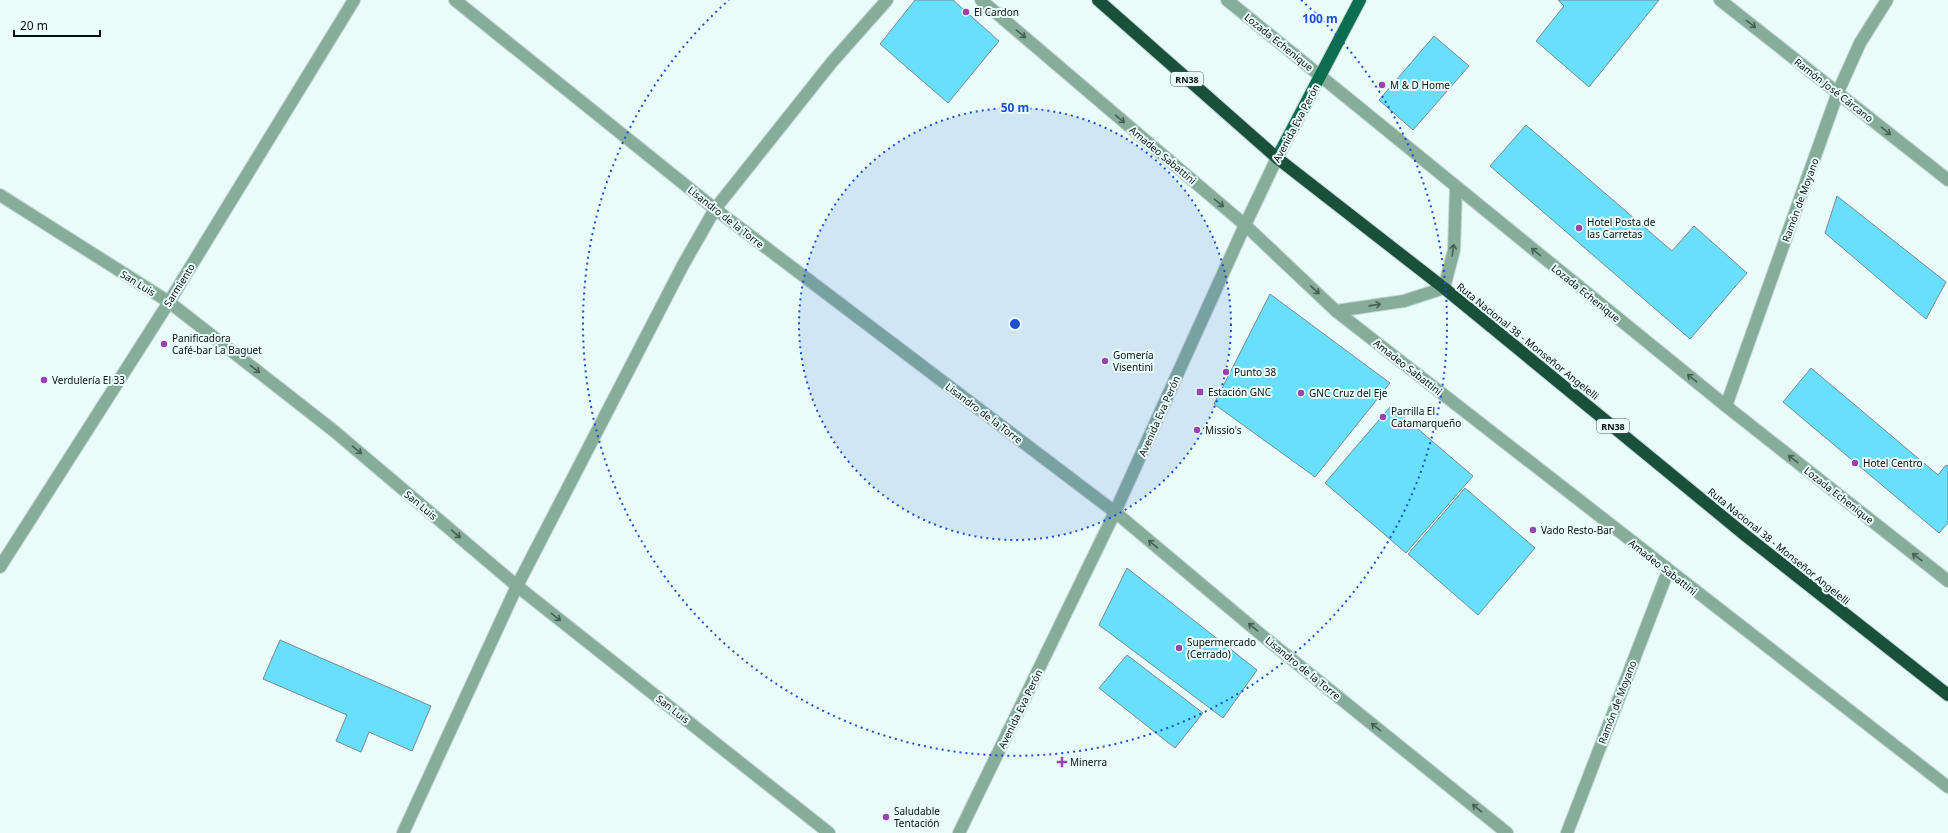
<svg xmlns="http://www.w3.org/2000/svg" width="1948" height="833" viewBox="0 0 1948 833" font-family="'Noto Sans',sans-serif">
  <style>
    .building { fill: #68dffc; stroke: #79898d }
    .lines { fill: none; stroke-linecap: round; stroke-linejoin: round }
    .minor-casing { stroke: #c5d6d4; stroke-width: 14 }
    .major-casing { stroke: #c5d6d4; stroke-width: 14 }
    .highway-casing { stroke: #c5d6d4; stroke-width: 14 }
    .minor { stroke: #85ad9a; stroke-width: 12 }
    .major { stroke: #0c6d4f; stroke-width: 12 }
    .highway { stroke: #18503b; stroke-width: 12 }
    .oneway { stroke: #475e54 }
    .ring { fill: none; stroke: #1d4ed8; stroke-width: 2; stroke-dasharray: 2 4 }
    .poi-dot { fill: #9943b0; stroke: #e9fcfa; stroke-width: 1.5 }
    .labels { text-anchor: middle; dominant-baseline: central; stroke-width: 4; stroke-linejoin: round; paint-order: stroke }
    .shield { fill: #e9fcfa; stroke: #4c5756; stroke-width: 1 }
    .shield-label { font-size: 9px; font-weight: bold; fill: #09100f }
    .poi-label { font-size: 10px; fill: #09100f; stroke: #e9fcfa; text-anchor: start }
    .street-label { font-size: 10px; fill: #09100f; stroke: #e9fcfa }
    .centre { fill: #1d4ed8; stroke: #e9fcfa; stroke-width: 2 }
    .ring-label { font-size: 12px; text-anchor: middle; font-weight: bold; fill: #1d4ed8; stroke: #e9fcfa; stroke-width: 4; stroke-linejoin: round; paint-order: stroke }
  </style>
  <rect width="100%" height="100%" fill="#e9fcfa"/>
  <g class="building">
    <path d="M915,0H953L999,41L948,103L880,44Z"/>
    <path d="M1558,0H1659L1589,87L1536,41L1564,6Z"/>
    <path d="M1434,36L1469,66L1413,130L1379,100Z"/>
    <path d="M1526,125L1672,251L1694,226L1747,273L1690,339L1490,166Z"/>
    <path d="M1837,196L1946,282L1926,319L1825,233Z"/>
    <path d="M1270,294L1390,383L1315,477L1214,404Z"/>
    <path d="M1811,368L1938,475L1946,465L1948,466V523L1939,533L1783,402Z"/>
    <path d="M1391,406L1473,476L1406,553L1325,483Z"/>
    <path d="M1465,488L1535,548L1478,615L1408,554Z"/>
    <path d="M1127,568L1257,670L1223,718L1099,625Z"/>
    <path d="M280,640L431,706L412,751L369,732L361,752L336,741L347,715L263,679Z"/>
    <path d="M1127,655L1203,713L1175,748L1099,688Z"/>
  </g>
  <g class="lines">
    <g class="minor-casing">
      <g id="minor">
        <path d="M455,0L715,209L1115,512L1264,637L1507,833"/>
        <path d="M981,0L1245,225L1336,311L1948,787"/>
        <path d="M1227,0L1726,406L1948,581"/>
        <path d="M1720,0L1948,180"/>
        <path d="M0,195L169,302L334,431L517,586L829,833"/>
        <path d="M1336,311L1404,301L1444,288L1454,250L1456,188"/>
        <path d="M1726,406L1838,92L1860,43L1887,0"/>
        <path d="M0,567L169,302L354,0"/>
        <path d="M403,833L517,586L683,265L715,209L832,62L887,0"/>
        <path d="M959,833L1115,512L1245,225L1277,158"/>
        <path d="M1567,833L1668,571"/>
      </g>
    </g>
    <g class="major-casing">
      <path id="major" d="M1277,158L1360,0"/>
    </g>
    <g class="highway-casing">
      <path id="highway" d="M1098,0L1277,158L1444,288L1745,535L1948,695"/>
    </g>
    <use href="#minor" class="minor"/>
    <use href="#major" class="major"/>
    <use href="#highway" class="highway"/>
  </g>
  <defs><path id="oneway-shaft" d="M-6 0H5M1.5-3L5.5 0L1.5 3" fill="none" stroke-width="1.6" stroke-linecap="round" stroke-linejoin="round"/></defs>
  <g class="oneway">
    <use href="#oneway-shaft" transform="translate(1751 24) rotate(38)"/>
    <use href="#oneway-shaft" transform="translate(1021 34) rotate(40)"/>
    <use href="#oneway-shaft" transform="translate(1120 119) rotate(40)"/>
    <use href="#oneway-shaft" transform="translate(1886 131) rotate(39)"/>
    <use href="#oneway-shaft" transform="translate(1219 203) rotate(40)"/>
    <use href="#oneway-shaft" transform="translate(1453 250) rotate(-82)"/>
    <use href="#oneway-shaft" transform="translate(1536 252) rotate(-141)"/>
    <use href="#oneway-shaft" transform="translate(1315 290) rotate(43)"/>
    <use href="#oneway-shaft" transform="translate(1375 305) rotate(-8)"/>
    <use href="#oneway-shaft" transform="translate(255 369) rotate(38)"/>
    <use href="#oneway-shaft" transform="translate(1692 378) rotate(-141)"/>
    <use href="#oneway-shaft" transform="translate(357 450) rotate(40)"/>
    <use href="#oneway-shaft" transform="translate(1793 459) rotate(-142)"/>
    <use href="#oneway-shaft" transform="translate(456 534) rotate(40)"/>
    <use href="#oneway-shaft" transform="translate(1153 544) rotate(-140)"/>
    <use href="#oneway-shaft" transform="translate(1917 557) rotate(-142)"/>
    <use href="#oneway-shaft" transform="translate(556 617) rotate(38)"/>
    <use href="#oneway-shaft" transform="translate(1253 627) rotate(-140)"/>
    <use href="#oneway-shaft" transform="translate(1376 727) rotate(-141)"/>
    <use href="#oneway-shaft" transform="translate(1477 808) rotate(-141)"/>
  </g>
  <circle cx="1015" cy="324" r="216" fill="#1d4ed8" fill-opacity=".12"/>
  <g class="ring">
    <circle cx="1015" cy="324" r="216"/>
    <path d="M1301 0A432 432 0 1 1 729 0"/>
  </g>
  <g class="poi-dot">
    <circle cx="966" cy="12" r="4"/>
    <circle cx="1382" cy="85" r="4"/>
    <circle cx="1579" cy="228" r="4"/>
    <circle cx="164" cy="344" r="4"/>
    <circle cx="1105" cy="361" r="4"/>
    <circle cx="1226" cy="372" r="4"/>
    <circle cx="44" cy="380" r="4"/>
    <rect x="1196" y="388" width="8" height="8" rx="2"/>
    <circle cx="1301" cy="393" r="4"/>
    <circle cx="1383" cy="417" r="4"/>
    <circle cx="1197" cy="430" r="4"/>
    <circle cx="1855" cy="463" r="4"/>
    <circle cx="1533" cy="530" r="4"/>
    <circle cx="1179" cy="648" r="4"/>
    <path d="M1060 756h4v4h4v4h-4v4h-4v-4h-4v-4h4z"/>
    <circle cx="886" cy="817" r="4"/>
  </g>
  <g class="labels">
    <g class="shield">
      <rect x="1171" y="72" width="32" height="14" rx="3"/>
      <rect x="1597" y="419" width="32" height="14" rx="3"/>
    </g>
    <g class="shield-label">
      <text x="1187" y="79">RN38</text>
      <text x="1613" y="426">RN38</text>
    </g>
    <g class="poi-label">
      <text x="974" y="12">El Cardon</text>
      <text x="1390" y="85">M &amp; D Home</text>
      <text x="1587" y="222">Hotel Posta de<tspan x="1587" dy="12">las Carretas</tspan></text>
      <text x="172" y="338">Panificadora<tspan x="172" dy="12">Café-bar La Baguet</tspan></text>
      <text x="1113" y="355">Gomería<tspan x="1113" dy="12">Visentini</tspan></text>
      <text x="1234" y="372">Punto 38</text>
      <text x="52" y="380">Verdulería El 33</text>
      <text x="1208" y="392">Estación GNC</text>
      <text x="1309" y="393">GNC Cruz del Eje</text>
      <text x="1391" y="411">Parrilla El<tspan x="1391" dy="12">Catamarqueño</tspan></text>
      <text x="1205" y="430">Missio's</text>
      <text x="1863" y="463">Hotel Centro</text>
      <text x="1541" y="530">Vado Resto-Bar</text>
      <text x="1187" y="642">Supermercado<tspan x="1187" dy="12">(Cerrado)</tspan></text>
      <text x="1070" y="762">Minerra</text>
      <text x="894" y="811">Saludable<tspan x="894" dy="12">Tentación</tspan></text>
    </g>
    <g class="street-label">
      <text transform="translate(1279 42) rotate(39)">Lozada Echenique</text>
      <text transform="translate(1834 90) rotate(38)">Ramón José Cárcano</text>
      <text transform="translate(1296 123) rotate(-62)">Avenida Eva Perón</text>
      <text transform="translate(1163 155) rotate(40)">Amadeo Sabattini</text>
      <text transform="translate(1800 200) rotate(-70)">Ramón de Moyano</text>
      <text transform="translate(726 217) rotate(38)">Lisandro de la Torre</text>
      <text transform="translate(138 283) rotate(32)">San Luis</text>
      <text transform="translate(179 285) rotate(-58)">Sarmiento</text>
      <text transform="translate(1586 293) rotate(39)">Lozada Echenique</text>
      <text transform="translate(1528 341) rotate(39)">Ruta Nacional 38 - Monseñor Angelelli</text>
      <text transform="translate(1408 367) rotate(38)">Amadeo Sabattini</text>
      <text transform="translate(984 413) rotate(37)">Lisandro de la Torre</text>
      <text transform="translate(1159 416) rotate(-66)">Avenida Eva Perón</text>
      <text transform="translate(1839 495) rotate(38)">Lozada Echenique</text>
      <text transform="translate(421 505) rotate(40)">San Luis</text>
      <text transform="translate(1779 546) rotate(39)">Ruta Nacional 38 - Monseñor Angelelli</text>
      <text transform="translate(1663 567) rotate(38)">Amadeo Sabattini</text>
      <text transform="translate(1303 668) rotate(39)">Lisandro de la Torre</text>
      <text transform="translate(1617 702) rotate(-69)">Ramón de Moyano</text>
      <text transform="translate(673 709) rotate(38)">San Luis</text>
      <text transform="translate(1020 709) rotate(-64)">Avenida Eva Perón</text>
    </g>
  </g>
  <circle cx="1015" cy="324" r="6" class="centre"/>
  <g class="ring-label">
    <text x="1320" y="23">100 m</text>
    <text x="1015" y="112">50 m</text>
  </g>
  <path d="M14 30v6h86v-6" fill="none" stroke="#09100f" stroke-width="2"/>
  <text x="20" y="30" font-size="12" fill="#09100f" stroke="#e9fcfa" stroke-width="3" paint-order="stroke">20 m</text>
</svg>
